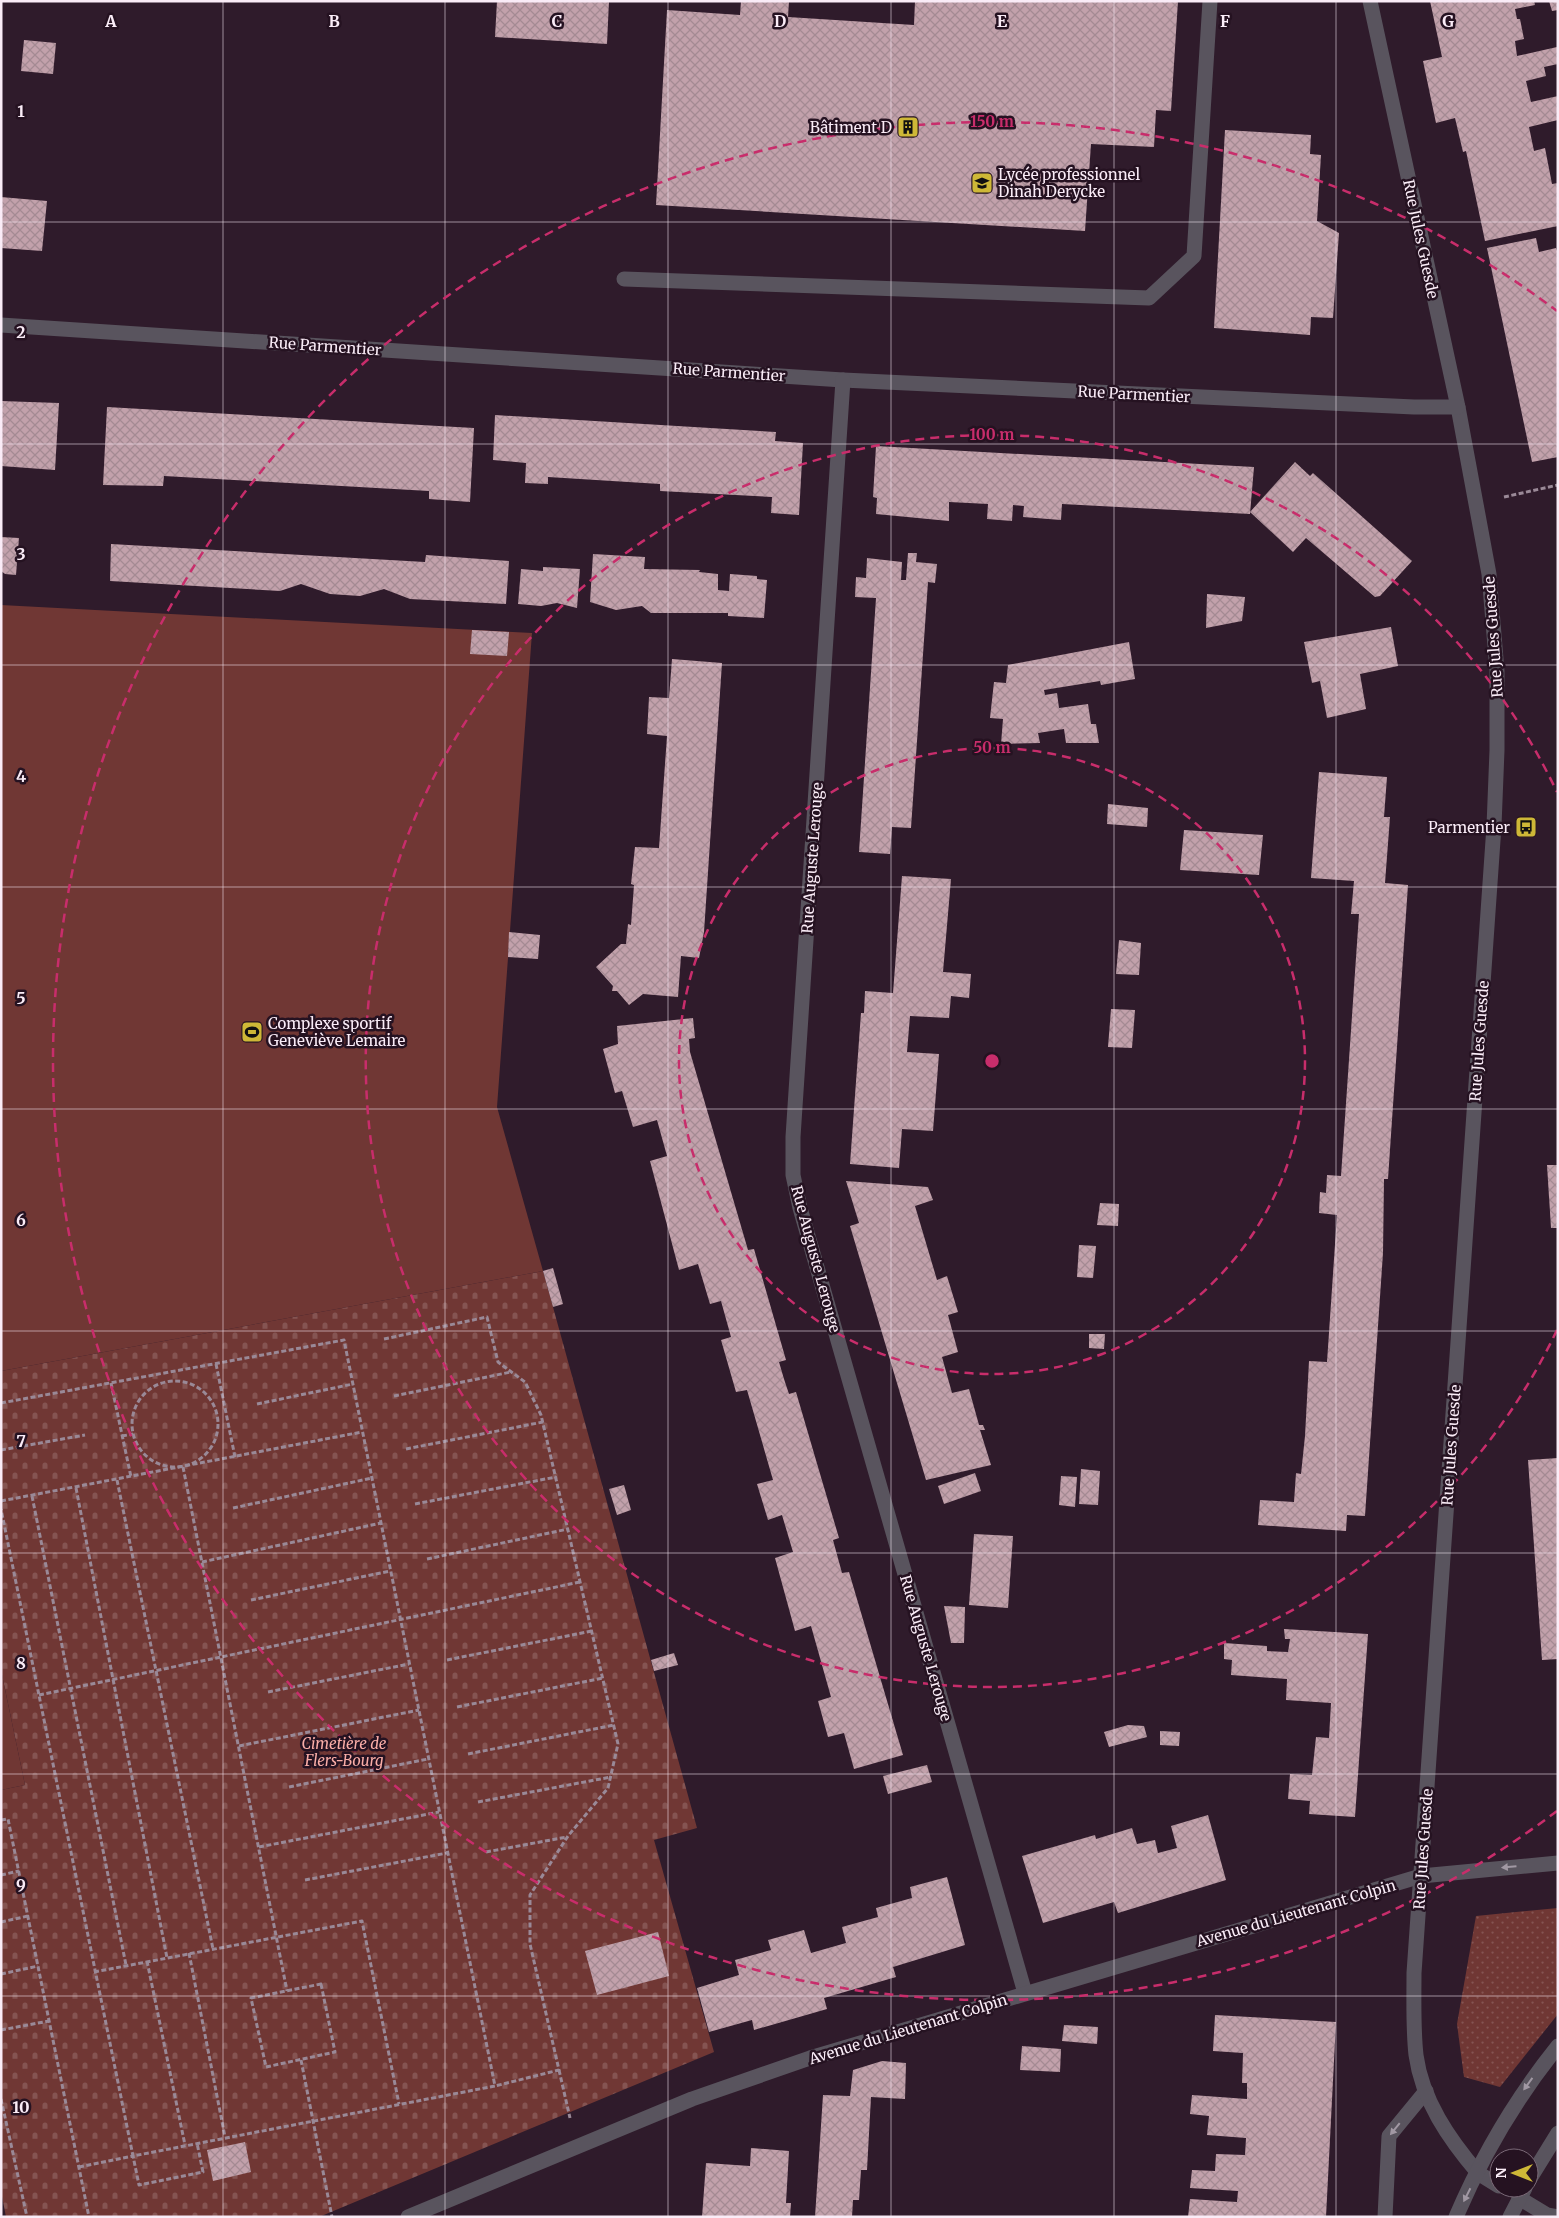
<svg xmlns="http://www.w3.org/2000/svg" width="1559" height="2218" viewBox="0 0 1559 2218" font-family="Merriweather,serif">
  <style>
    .grass { fill: url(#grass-dots) }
    .cemetery { fill: url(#cemetery-stones) }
    .garden { fill: #703734 }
    .building { fill: url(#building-cross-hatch) }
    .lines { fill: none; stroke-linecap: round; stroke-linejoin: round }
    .path { stroke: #9a8997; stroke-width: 3; stroke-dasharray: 5 2.5; stroke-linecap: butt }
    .service { stroke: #59545e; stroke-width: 15 }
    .minor { stroke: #59545e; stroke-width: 15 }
    .tertiary { stroke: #59545e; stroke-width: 15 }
    .oneway { fill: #a198a3 }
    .grid { fill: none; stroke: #faecf7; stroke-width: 1; stroke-opacity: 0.55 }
    .ring { fill: none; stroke: #c82d6b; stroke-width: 2.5; stroke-dasharray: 9 6 }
    .labels { text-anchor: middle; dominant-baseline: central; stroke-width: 5; stroke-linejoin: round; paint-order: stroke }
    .poi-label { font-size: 15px; fill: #faecf7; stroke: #251221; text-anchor: end }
    .street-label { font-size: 15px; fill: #faecf7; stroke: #251221 }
    .park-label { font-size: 15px; font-style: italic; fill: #faada7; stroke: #251221 }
    .grid-label { font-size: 16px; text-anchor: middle; font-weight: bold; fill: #faecf7; stroke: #251221; stroke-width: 5; stroke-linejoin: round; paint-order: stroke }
    .centre { fill: #c82d6b; stroke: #251221; stroke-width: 2.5 }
    .ring-label { font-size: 15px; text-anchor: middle; font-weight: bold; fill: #c82d6b; stroke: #251221; stroke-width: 5; stroke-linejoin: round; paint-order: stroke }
  </style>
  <defs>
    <pattern id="grass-dots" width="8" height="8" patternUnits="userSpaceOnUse" patternTransform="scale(1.25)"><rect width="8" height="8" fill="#703734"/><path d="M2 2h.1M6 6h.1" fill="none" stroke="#855452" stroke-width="1.8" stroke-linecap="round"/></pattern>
    <pattern id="cemetery-stones" width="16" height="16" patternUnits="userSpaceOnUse" patternTransform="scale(1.25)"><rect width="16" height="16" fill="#703734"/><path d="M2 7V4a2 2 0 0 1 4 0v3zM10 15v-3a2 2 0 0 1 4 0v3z" fill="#855452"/></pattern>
    <pattern id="building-cross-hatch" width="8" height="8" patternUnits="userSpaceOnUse" patternTransform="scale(1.25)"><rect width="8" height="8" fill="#c2a1ab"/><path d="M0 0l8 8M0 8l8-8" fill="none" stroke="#a48a93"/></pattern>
  </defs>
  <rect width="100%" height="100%" fill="#2f1b2b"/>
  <path class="grass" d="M1558,1908V2014L1500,2087L1464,2077L1457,2024L1476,1916Z"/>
  <path class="cemetery" d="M543,1271L697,1828L654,1840L714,2052L319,2217H6L1,2191V1790L25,1785L1,1670V1371Z"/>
  <g class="garden">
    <path d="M1,605L532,633L497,1107L543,1271L1,1371Z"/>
    <path d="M1,1670L25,1785L1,1790Z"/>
  </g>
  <g class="building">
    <path d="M497,1H609L607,44L495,37Z"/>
    <path d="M741,1H789L788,17L914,25L915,1H1178L1171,111L1156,110L1154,147L1091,144L1085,231L656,205L667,10L740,15Z"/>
    <path d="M1430,1H1534L1535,5L1515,9L1517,19H1520L1524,39L1515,41L1517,56L1557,47L1558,64L1544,67L1546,76L1526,81L1531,102L1558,96V120L1529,127L1534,151L1545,148L1552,184L1558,183V226L1485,241L1466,151L1463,152L1455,118L1436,123L1423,61L1442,57Z"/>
    <path d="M1549,1H1558V10L1552,11Z"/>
    <path d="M24,40L56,43L53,74L21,71Z"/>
    <path d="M1225,130L1311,135L1310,154L1321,155L1317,221L1339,233L1333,318L1311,317L1310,335L1214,328Z"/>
    <path d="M1,197L47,201L42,251L1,248Z"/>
    <path d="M1536,238L1539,252L1556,248L1558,254V457L1532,462L1487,248Z"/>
    <path d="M1,401L59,403L55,470L1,466Z"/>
    <path d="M107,407L474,428L470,502L429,499V491L164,476L163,486L103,485Z"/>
    <path d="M495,415L776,432L775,441L803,443L799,515L771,513L772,497L660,491V484L548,477V484L525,483L526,463L493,460Z"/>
    <path d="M876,446L1254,467L1250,514L1062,504L1061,520L1023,517L1024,506L1013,505L1012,521L987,519L988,504L949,502V521L876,514L877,498L873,497Z"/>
    <path d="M1295,462L1310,476L1313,473L1412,561L1380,596L1375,597L1306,538L1293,552L1250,512Z"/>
    <path d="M1,537L19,538L16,575L5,574L1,571Z"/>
    <path d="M111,544L425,562L426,555L509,561L506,604L410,599L384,589L360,596L330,594L301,584L280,591L110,581Z"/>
    <path d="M908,553H917L916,562L937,564L935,583L928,582L911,828L892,827L890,854L859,852L876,598L855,597L856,577L866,578L867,558L902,562L901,580H906Z"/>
    <path d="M593,554L645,557L644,569L700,570L699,572L718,574V590L729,591L730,574L757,576V579L767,580L764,618L728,616V613H651L642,606L616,610L590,602Z"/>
    <path d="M543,567L580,569L577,608L557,603L541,606L518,604L521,569L543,571Z"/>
    <path d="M1207,594L1245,597L1242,621L1206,628Z"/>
    <path d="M1391,627L1398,666L1360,674L1366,709L1327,718L1320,681L1312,683L1304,642Z"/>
    <path d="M472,630L509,632L507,656L470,654Z"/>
    <path d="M1129,642L1135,679L1101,685L1100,681L1044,690L1045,695L1057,693L1059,708L1088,704L1091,724H1096L1099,743H1066L1064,729L1038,733L1040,743L1001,744L1003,719L990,718L994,682L1006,683L1008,665Z"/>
    <path d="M672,659L722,663L704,932L699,958L681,956L678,997L643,994L629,1005L617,991H612L613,986L596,967L621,944H626L628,924L631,925L634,885L631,884L635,847L659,848L667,736L647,734L649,697L669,698Z"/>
    <path d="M1319,772L1387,777L1384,817H1390L1385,883L1408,885L1388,1179H1384L1383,1253L1365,1516L1347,1515L1346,1531L1258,1525L1260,1500L1294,1502L1296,1473L1301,1474L1305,1436L1309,1361L1327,1362L1337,1215L1319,1213L1320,1192L1326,1193L1327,1175L1341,1176L1359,914H1351L1354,881L1311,878Z"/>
    <path d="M1108,804L1148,808L1147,827L1107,824Z"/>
    <path d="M1184,830L1263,835L1259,875L1180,870Z"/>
    <path d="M902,876L951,879L943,972L971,974L969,998L951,996L949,1018L910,1016L907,1052L939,1054L933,1131L902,1129L899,1168L850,1164L861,1013H864L865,991L893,993Z"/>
    <path d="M509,932L540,935L538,959L508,957Z"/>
    <path d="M1119,940L1141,943L1139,975L1116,974Z"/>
    <path d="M1111,1009L1135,1010L1132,1048L1108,1047Z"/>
    <path d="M693,1018L695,1038L689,1039L690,1052L748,1250L754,1249L786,1360L779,1362L784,1379L789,1394L796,1392L818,1467L839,1538L833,1540L842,1573L849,1572L903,1755L854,1769L844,1733L828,1737L818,1701L831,1697L811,1626L795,1631L775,1558L793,1552L782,1515L768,1520L757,1484L773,1480L747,1390L736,1392L721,1340L731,1337L721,1301L710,1304L698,1264L679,1270L650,1161L667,1156L657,1120L633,1127L622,1091L615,1093L603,1049L618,1044L617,1026Z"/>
    <path d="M1547,1165H1558V1228H1551Z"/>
    <path d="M846,1181L928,1187L933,1200L915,1206L937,1280L947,1276L958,1312L948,1315L958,1352L942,1357L952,1393L969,1389L979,1425H983L985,1430H980L991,1465L926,1480L850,1226L859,1223Z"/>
    <path d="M1100,1203L1119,1204L1118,1226L1097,1225Z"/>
    <path d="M1079,1245L1096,1246L1093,1278L1077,1277Z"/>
    <path d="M553,1268L563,1304L553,1307L543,1271Z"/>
    <path d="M1089,1334H1105L1104,1349L1089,1348Z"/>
    <path d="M1558,1458V1659L1542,1660L1528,1460Z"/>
    <path d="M1081,1469L1100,1471L1098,1505L1079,1504Z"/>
    <path d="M975,1473L981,1491L944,1504L938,1486Z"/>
    <path d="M1061,1476L1077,1477L1075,1507L1059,1505Z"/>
    <path d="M624,1485L631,1510L617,1515L609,1489Z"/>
    <path d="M974,1534L1013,1536L1008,1608L969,1605Z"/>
    <path d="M944,1606L965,1607L964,1643H951Z"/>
    <path d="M1284,1629L1368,1634L1355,1817L1309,1814L1310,1801L1288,1799L1290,1774L1312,1775L1316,1737L1329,1738L1331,1703L1286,1700L1287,1679L1231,1675L1232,1660L1224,1659V1643L1267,1646V1651L1288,1652L1290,1639H1285Z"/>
    <path d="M674,1653L678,1665L654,1671L651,1660Z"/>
    <path d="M1128,1725L1144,1726L1147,1737L1109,1747L1104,1732Z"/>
    <path d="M1160,1731L1180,1732L1179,1746L1160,1745Z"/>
    <path d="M927,1765L932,1782L888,1794L883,1776Z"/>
    <path d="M1208,1815L1226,1880L1118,1913L1114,1902L1043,1923L1022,1856L1095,1835L1096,1839L1132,1828L1137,1844L1155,1840L1158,1853L1177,1848L1171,1826Z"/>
    <path d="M947,1877L965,1945L893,1967L896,1977L824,1998L827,2009L754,2030L752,2020L709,2032L697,1988L739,1975L735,1960L771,1950L768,1940L804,1930L811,1953L846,1943L842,1927L878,1917L876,1908L912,1898L910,1887Z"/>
    <path d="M658,1932L669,1976L597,1995L585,1951Z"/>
    <path d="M1215,2015L1336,2022L1326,2217H1188L1190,2199L1237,2202L1238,2191L1190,2188L1192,2170L1215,2171L1216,2154L1245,2155L1246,2138L1207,2135L1209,2116L1190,2114L1192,2095L1247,2099V2083H1242L1243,2053L1213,2051Z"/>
    <path d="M1064,2025L1098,2027L1097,2044L1062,2041Z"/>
    <path d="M1022,2046L1061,2049L1060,2072L1020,2070Z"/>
    <path d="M882,2061L906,2063L905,2099L871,2097L867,2170H861L859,2200H853L852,2217H815L823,2095L850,2096L853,2070Z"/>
    <path d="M245,2142L251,2172L213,2181L207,2150Z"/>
    <path d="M751,2148L789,2151L786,2203H791L790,2217H702L706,2163L750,2166Z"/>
  </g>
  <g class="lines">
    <g class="path">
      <path d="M1504,497L1558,485"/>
      <path d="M384,1339L487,1317L498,1362L525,1382L541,1415L618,1744L608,1788L568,1836L530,1895V1944L559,2070L495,2086"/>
      <path d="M216,1364L235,1457"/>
      <circle cx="175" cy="1424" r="43"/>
      <path d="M111,1383L131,1477"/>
      <path d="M394,1396L511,1372"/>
      <path d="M1,1403L344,1340L495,2086L133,2156L1,1509"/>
      <path d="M257,1404L353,1384"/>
      <path d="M122,1436L133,1434"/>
      <path d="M406,1449L543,1422"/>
      <path d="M1,1450L85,1435"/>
      <path d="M183,1467L287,1991"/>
      <path d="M117,1480L213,1949"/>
      <path d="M76,1488L167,1958"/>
      <path d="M32,1496L126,1965"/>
      <path d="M1,1501L362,1432"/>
      <path d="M415,1504L556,1477"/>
      <path d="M233,1508L372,1478"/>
      <path d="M427,1559L568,1529"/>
      <path d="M202,1562L381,1523"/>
      <path d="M251,1600L390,1571"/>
      <path d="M447,1660L592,1631"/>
      <path d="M268,1692L409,1664"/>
      <path d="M39,1695L580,1582"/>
      <path d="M457,1707L603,1678"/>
      <path d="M239,1746L419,1710"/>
      <path d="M468,1754L614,1725"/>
      <path d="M289,1787L428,1759"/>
      <path d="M478,1802L611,1777"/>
      <path d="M1,1820L8,1819L89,2217"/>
      <path d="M259,1847L439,1812"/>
      <path d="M486,1852L567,1837"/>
      <path d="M1,1875L19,1871"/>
      <path d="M305,1880L447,1853"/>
      <path d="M1,1922L28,1916"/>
      <path d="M189,1953L225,2137"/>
      <path d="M147,1961L185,2145"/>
      <path d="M94,1972L362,1921L399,2104"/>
      <path d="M1,1974L38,1966"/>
      <path d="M321,1984L335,2052L266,2067L251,1998Z"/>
      <path d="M1,2030L49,2021"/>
      <path d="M301,2060L332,2217"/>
      <path d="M559,2070L570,2118"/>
      <path d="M1,2099L27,2217"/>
      <path d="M79,2167L133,2156L139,2185L203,2172L197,2143"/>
    </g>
    <g class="service">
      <path d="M624,279L1149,298L1194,256L1210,1"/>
      <path d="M1519,2198L1547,2215L1558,2217"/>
      <path d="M1385,2217L1389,2136L1426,2091"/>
    </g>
    <g class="minor">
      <path d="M1370,1L1458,407L1489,574L1497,671V750L1494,826L1414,1973C1414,2000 1413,2028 1416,2055C1422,2100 1449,2139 1478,2173"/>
      <path d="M1,325L843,380L1414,407H1458"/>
      <path d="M843,380L793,1137V1175L800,1208L1025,1993"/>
      <path d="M408,2217L692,2099L810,2058L1421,1876L1558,1863"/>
    </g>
    <g class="tertiary">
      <path d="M1478,2173L1499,2186"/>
      <path d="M1529,2180L1558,2133"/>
      <path d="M1456,2217C1482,2156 1517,2097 1558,2046"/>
      <path d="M1510,2217L1525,2188"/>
    </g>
  </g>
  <defs><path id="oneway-solid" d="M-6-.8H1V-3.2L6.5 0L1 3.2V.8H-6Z" transform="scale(1.25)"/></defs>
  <g class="oneway">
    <use href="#oneway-solid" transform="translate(1509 1867) rotate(175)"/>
    <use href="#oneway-solid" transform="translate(1528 2084) rotate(126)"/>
    <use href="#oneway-solid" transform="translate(1395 2129) rotate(129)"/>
    <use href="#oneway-solid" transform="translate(1467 2195) rotate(117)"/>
  </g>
  <path class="grid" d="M223,1V2217M445,1V2217M668,1V2217M891,1V2217M1114,1V2217M1336,1V2217M1,222H1558M1,444H1558M1,665H1558M1,887H1558M1,1109H1558M1,1331H1558M1,1553H1558M1,1774H1558M1,1996H1558"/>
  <g class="ring">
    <circle cx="992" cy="1061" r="313"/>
    <path d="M1557 1330A626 626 0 1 1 1557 792"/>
    <path d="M1557 1811A939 939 0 1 1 1557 311"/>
  </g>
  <defs>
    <g id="building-square" transform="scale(1.125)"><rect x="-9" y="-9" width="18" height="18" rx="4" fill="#ceb837" stroke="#251221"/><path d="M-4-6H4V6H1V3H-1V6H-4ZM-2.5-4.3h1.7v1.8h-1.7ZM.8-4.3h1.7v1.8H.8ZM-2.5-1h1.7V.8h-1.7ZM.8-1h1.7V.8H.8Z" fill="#111"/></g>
    <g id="school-square" transform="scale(1.125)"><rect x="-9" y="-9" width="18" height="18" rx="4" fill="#ceb837" stroke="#251221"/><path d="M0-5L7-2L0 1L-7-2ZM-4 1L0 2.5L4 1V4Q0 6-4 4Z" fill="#111"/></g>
    <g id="bus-square" transform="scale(1.125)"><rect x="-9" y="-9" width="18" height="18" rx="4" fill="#ceb837" stroke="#251221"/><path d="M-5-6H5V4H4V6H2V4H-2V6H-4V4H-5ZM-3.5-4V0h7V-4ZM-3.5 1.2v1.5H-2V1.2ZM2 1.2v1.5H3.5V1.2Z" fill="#111"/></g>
    <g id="stadium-square" transform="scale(1.125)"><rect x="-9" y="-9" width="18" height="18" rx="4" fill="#ceb837" stroke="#251221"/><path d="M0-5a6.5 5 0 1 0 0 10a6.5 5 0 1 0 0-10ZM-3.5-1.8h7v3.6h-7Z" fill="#111"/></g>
  </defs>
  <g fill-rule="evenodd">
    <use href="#building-square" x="908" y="127"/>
    <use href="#school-square" x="982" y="183"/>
    <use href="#bus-square" x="1526" y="827"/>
    <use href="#stadium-square" x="252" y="1032"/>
  </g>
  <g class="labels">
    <g class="poi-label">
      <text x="892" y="127">Bâtiment D</text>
      <text x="998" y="174" text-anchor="start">Lycée professionnel<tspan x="998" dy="17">Dinah Derycke</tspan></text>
      <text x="1510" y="827">Parmentier</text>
      <text x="268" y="1023" text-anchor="start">Complexe sportif<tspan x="268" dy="17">Geneviève Lemaire</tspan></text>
    </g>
    <g class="street-label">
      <text transform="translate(1421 239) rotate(78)">Rue Jules Guesde</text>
      <text transform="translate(325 346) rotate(4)">Rue Parmentier</text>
      <text transform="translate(729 372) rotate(4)">Rue Parmentier</text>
      <text transform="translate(1134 394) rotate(3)">Rue Parmentier</text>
      <text transform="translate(1493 637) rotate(-94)">Rue Jules Guesde</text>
      <text transform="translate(812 858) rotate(-86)">Rue Auguste Lerouge</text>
      <text transform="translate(1479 1041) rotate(-86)">Rue Jules Guesde</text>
      <text transform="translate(816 1259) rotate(75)">Rue Auguste Lerouge</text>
      <text transform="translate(1451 1445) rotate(-86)">Rue Jules Guesde</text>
      <text transform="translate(926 1648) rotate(74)">Rue Auguste Lerouge</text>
      <text transform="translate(1423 1849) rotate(-86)">Rue Jules Guesde</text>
      <text transform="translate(1296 1913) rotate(-16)">Avenue du Lieutenant Colpin</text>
      <text transform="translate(908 2029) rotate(-17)">Avenue du Lieutenant Colpin</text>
    </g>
    <g class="park-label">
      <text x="344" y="1743">Cimetière de<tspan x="344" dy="17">Flers-Bourg</tspan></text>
    </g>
  </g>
  <g class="grid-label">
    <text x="111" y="27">A</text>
    <text x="334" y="27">B</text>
    <text x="557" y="27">C</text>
    <text x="780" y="27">D</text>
    <text x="1002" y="27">E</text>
    <text x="1225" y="27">F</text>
    <text x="1448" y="27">G</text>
    <text x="21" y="117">1</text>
    <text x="21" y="338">2</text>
    <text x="21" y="560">3</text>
    <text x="21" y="782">4</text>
    <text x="21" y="1004">5</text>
    <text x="21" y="1226">6</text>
    <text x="21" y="1447">7</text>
    <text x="21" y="1669">8</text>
    <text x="21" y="1891">9</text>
    <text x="21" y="2113">10</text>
  </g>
  <circle cx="992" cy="1061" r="8" class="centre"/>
  <g class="ring-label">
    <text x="992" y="127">150 m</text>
    <text x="992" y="440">100 m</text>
    <text x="992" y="753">50 m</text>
  </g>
  <rect width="1559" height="2218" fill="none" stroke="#faecf7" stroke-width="5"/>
  <g transform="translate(1514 2173) rotate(270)"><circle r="24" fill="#251221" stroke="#7a6977"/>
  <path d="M0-4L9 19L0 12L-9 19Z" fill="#ceb837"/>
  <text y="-8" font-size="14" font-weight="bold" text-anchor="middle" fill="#faecf7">N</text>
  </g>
</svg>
